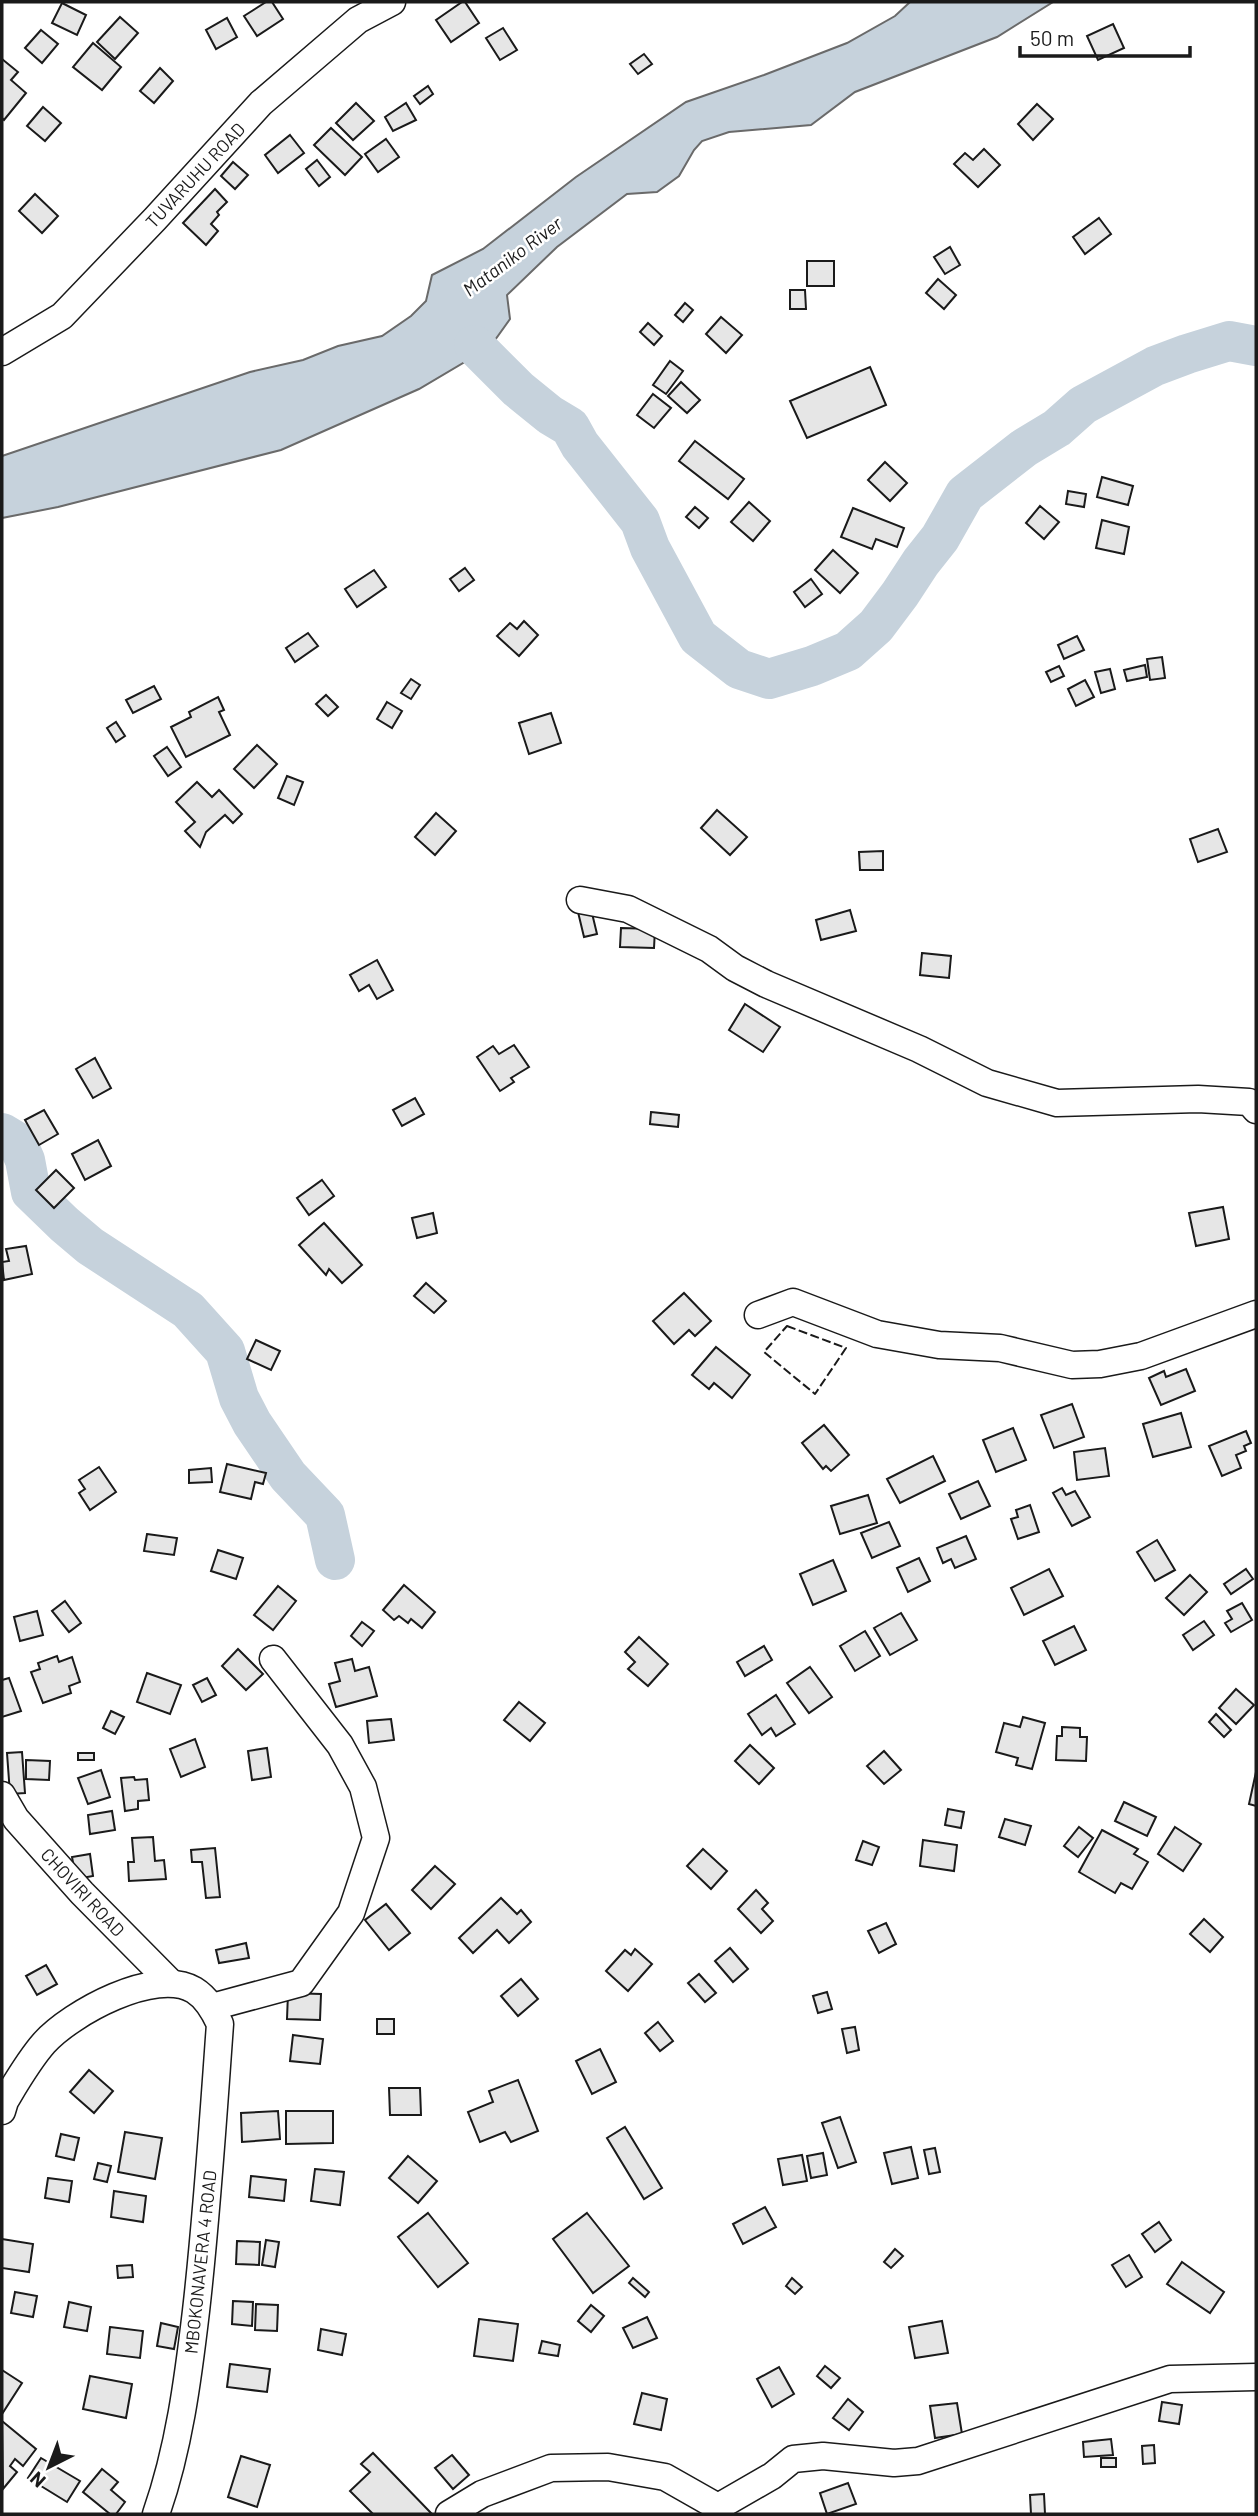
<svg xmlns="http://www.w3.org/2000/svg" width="1258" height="2516" viewBox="0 0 1258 2516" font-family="Barlow,sans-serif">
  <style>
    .water { fill: #c6d2dc; stroke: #6a6a6a; stroke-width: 2 }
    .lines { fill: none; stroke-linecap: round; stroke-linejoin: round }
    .river { stroke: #c6d2dc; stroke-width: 40 }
    .building { fill: #e6e6e6; stroke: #1a1a1a; stroke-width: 2 }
    .minor-casing { stroke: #1a1a1a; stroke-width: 29 }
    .minor { stroke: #fff; stroke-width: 26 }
    .fence { stroke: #1a1a1a; stroke-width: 2; stroke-dasharray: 9 3.5; stroke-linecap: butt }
    .labels { text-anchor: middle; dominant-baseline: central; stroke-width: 5; stroke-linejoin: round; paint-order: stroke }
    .street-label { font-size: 18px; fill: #1a1a1a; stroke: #fff }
    .water-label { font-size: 19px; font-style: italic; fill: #1a1a1a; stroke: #fff }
  </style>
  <rect width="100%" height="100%" fill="#fff"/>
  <path class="water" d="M910,2H1053L997,37L855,92L811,125L729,132L702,141L694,150L679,176L657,192L627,194L557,247L507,295L510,319L490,347L419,389L281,450L58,507L2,518V456L250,372L303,360L338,346L382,336L411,316L426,301L432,275L483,249L576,177L686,102L764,75L847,43L895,16Z"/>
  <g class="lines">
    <g class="river">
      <path d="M474,345L518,389L550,415L570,427L580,445L640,521L650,548L698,637L739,669L769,679L812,666L848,651L876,626L900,594L921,562L940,538L965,494L1024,448L1057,428L1083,405L1155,366L1187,354L1229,341L1256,346"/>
      <path d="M2,1133L17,1142L25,1160L31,1192L64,1224L90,1246L188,1310L225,1351L239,1398L252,1423L288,1476L325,1515L335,1560"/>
    </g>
  </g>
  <g class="building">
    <path d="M266,2H272L283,19L257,36L244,16Z"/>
    <path d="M462,2H465L479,23L451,42L436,20Z"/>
    <path d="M62,3L86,15L77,35L52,23Z"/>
    <path d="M120,17L138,33L115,59L97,42Z"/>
    <path d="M227,18L237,37L216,49L206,30Z"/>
    <path d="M1113,24L1124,48L1098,60L1087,36Z"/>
    <path d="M503,28L517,50L500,60L486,38Z"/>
    <path d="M41,30L58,44L42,63L25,48Z"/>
    <path d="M93,43L121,67L102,90L73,67Z"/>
    <path d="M644,54L652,64L638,74L630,64Z"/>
    <path d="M2,59L18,72L11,80L26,93L4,120L2,118Z"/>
    <path d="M160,68L173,81L154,103L140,91Z"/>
    <path d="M428,86L433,94L420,104L414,96Z"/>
    <path d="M356,103L374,121L353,140L336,123Z"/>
    <path d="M406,103L416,120L393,131L385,117Z"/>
    <path d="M1037,104L1053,119L1033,140L1018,124Z"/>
    <path d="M43,107L61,123L45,141L27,126Z"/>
    <path d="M331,128L362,157L345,175L314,145Z"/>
    <path d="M290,135L304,153L278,173L265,155Z"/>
    <path d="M386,139L399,157L378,172L365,154Z"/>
    <path d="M984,149L1000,165L978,187L954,164L965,153L973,160Z"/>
    <path d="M317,160L330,177L319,186L306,169Z"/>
    <path d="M233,162L248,175L235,189L221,176Z"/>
    <path d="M215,189L227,202L217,212L219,215L211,224L218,231L206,245L183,223Z"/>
    <path d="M35,194L58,216L42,233L19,211Z"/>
    <path d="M1099,218L1111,234L1085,254L1073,237Z"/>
    <path d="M950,247L960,265L945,274L934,257Z"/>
    <rect x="807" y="261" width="27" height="25"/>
    <path d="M938,279L956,295L944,309L926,293Z"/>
    <path d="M790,290H805L806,309H790Z"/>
    <path d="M685,303L693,310L683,322L675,315Z"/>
    <path d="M721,317L742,335L726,353L706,334Z"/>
    <path d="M648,323L662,336L654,345L640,332Z"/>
    <path d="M670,361L683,371L666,394L653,385Z"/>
    <path d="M870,367L886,405L807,438L790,401Z"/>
    <path d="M681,382L700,400L687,413L668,396Z"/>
    <path d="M653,394L671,408L654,428L637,415Z"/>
    <path d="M695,441L744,479L728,499L679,461Z"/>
    <path d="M885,462L907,483L890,501L868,480Z"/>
    <path d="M1102,477L1133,486L1128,505L1097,497Z"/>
    <path d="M1068,491L1086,494L1084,507L1066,504Z"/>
    <path d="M749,502L770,521L753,541L731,522Z"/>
    <path d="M1040,506L1059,522L1044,539L1026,523Z"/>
    <path d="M695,507L708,518L699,528L686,517Z"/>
    <path d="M853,508L904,528L897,547L876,539L872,549L841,537Z"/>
    <path d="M1102,520L1129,527L1124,554L1096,548Z"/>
    <path d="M833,550L858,573L840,593L815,570Z"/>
    <path d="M465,568L474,580L459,591L450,579Z"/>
    <path d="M374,570L386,587L357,607L345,589Z"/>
    <path d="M811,579L822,594L805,607L794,592Z"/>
    <path d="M524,621L538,635L519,656L497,636L510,623L517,629Z"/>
    <path d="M308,633L318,646L295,662L286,648Z"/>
    <path d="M1077,636L1084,650L1064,659L1058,645Z"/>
    <path d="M1162,657L1165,678L1150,680L1147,659Z"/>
    <path d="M1145,665L1147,677L1127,681L1124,670Z"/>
    <path d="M1059,666L1064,676L1051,682L1046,672Z"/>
    <path d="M1110,669L1115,689L1101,693L1095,672Z"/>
    <path d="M411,679L420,685L411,699L401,693Z"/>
    <path d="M1085,680L1094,697L1076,706L1068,689Z"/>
    <path d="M154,686L161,699L133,713L126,700Z"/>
    <path d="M326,695L338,707L328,716L316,704Z"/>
    <path d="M218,697L224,710L219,712L230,735L186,757L171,727L191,717L189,712Z"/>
    <path d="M387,702L402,711L392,728L377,719Z"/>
    <path d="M551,713L561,743L529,754L519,723Z"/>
    <path d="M116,722L125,736L116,742L107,728Z"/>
    <path d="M257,745L277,764L254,788L234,769Z"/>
    <path d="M167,747L181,767L168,776L154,756Z"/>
    <path d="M287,776L303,782L294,805L278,798Z"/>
    <path d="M197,782L212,797L219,790L242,814L233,823L225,815L206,832L200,847L185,831L195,822L176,802Z"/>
    <path d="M717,810L747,837L730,855L701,828Z"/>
    <path d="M436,813L456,831L435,855L415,837Z"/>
    <path d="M1218,829L1227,852L1198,862L1190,839Z"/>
    <path d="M883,851V870H860L859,852Z"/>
    <path d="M591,909L597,934L584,937L578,912Z"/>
    <path d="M850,910L856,931L821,940L816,920Z"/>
    <path d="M621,928L655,929L654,948L620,947Z"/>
    <path d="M922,953L951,956L949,978L920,975Z"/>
    <path d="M377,960L393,990L377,999L369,985L359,991L350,975Z"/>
    <path d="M745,1004L780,1027L763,1052L729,1030Z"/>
    <path d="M514,1045L529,1067L511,1078L514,1082L500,1091L477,1057L493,1046L499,1054Z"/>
    <path d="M95,1058L111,1088L93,1098L76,1069Z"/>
    <path d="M415,1098L424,1114L402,1126L393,1110Z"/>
    <path d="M44,1110L58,1134L39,1145L25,1120Z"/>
    <path d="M651,1112L679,1115L678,1127L650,1124Z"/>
    <path d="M98,1140L111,1166L85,1180L72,1154Z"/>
    <path d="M56,1170L74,1188L54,1208L36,1190Z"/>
    <path d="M322,1180L334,1196L309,1215L297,1198Z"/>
    <path d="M1223,1207L1229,1239L1196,1246L1189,1213Z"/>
    <path d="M433,1213L437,1233L417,1238L412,1218Z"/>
    <path d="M324,1223L362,1265L342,1283L329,1269L326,1275L299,1245Z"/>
    <path d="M26,1246L32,1274L4,1280L2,1262L9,1261L6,1249Z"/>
    <path d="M426,1283L446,1301L434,1313L414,1296Z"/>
    <path d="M684,1293L711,1321L695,1336L689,1330L674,1344L653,1321Z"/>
    <path d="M256,1340L280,1351L271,1370L247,1359Z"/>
    <path d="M716,1347L750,1375L732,1398L714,1383L709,1389L692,1375Z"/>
    <path d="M1186,1369L1195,1391L1161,1405L1149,1378L1164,1371L1166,1377Z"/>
    <path d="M1072,1404L1084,1437L1054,1448L1041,1415Z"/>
    <path d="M1181,1413L1191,1447L1153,1457L1143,1424Z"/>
    <path d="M824,1425L849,1455L831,1471L826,1466L823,1469L802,1443Z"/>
    <path d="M1013,1428L1026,1460L996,1472L983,1440Z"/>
    <path d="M1246,1431L1251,1443L1244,1446L1246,1451L1236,1455L1241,1468L1222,1476L1209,1446Z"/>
    <path d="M1105,1448L1109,1476L1077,1480L1074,1452Z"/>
    <path d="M933,1456L945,1481L900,1503L887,1479Z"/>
    <path d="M227,1464L266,1473L263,1484L255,1482L251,1499L220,1492Z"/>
    <path d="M99,1467L116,1492L90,1510L79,1493L85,1489L79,1480Z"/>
    <path d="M211,1468L212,1482L189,1483V1470Z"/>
    <path d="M978,1481L990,1506L961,1519L949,1494Z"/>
    <path d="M1062,1488L1066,1495L1075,1491L1090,1517L1072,1526L1053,1493Z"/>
    <path d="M868,1495L877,1523L840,1534L831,1506Z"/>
    <path d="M1030,1505L1039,1532L1018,1539L1011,1519L1018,1517L1016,1510Z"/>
    <path d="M889,1522L900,1546L872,1558L861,1533Z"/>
    <path d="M147,1534L177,1538L174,1555L144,1551Z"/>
    <path d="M966,1536L976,1559L955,1568L951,1559L943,1563L937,1548Z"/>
    <path d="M1157,1540L1175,1570L1155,1581L1137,1552Z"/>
    <path d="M218,1550L243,1558L236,1579L211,1571Z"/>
    <path d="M919,1558L930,1581L908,1592L897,1568Z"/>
    <path d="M833,1560L846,1591L813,1605L800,1574Z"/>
    <path d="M1049,1569L1063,1596L1024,1615L1011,1588Z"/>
    <path d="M1246,1569L1253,1579L1231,1594L1224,1584Z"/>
    <path d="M1190,1575L1207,1592L1184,1615L1166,1598Z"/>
    <path d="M404,1585L435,1612L422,1628L411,1619L408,1623L399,1616L394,1620L383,1610Z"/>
    <path d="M278,1586L296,1601L273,1630L254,1615Z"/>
    <path d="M65,1601L81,1623L69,1632L52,1611Z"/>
    <path d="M1242,1603L1252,1620L1231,1632L1225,1623L1232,1619L1227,1611Z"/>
    <path d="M37,1611L43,1635L20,1641L14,1617Z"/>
    <path d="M901,1613L917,1640L890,1655L874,1628Z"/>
    <path d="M1204,1621L1214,1635L1193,1650L1183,1635Z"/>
    <path d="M362,1622L374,1631L362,1646L351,1636Z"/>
    <path d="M1074,1626L1086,1650L1055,1665L1043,1641Z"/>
    <path d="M865,1631L880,1656L855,1671L840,1646Z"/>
    <path d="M639,1637L668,1664L648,1686L628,1669L635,1662L625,1652Z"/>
    <path d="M764,1646L772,1660L745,1676L737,1662Z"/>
    <path d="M238,1649L263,1674L246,1690L222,1666Z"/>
    <path d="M57,1656L59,1662L72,1657L80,1682L69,1686L71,1693L43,1703L31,1672L40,1669L38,1663Z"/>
    <path d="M352,1659L355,1671L369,1667L377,1696L336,1707L329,1684L340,1681L335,1663Z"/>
    <path d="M810,1667L832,1697L809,1713L787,1683Z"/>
    <path d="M147,1673L181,1685L170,1714L137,1702Z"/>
    <path d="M9,1678L21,1711L2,1717V1680Z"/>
    <path d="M207,1678L216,1695L202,1702L193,1685Z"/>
    <path d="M1236,1689L1254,1705L1236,1724L1219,1708Z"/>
    <path d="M776,1695L795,1724L776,1736L771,1728L762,1735L748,1714Z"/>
    <path d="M519,1702L545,1723L530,1741L504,1720Z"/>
    <path d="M111,1711L124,1717L115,1734L103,1728Z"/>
    <path d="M1216,1714L1231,1730L1224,1737L1209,1722Z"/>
    <path d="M1023,1717L1045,1723L1032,1769L1016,1765L1018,1758L996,1752L1004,1723L1020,1727Z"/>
    <path d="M391,1719L394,1740L369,1743L367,1721Z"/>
    <path d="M1062,1727L1080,1728V1737H1087L1086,1761L1056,1760L1057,1736H1062Z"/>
    <path d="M195,1739L205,1767L181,1777L170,1749Z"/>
    <path d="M750,1745L774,1768L759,1784L735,1761Z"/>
    <path d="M267,1748L271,1777L252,1780L248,1751Z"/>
    <path d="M884,1751L901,1770L884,1784L867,1766Z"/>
    <path d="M22,1752L25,1793L10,1794L7,1753Z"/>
    <rect x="78" y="1753" width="16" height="7"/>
    <path d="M26,1760L50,1761L49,1780L26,1779Z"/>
    <path d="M101,1770L110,1797L88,1804L78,1778Z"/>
    <path d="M1256,1772V1806L1249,1804Z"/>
    <path d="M134,1777L135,1780L147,1779L149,1800L138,1801V1809L125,1811L121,1778Z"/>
    <path d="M1124,1802L1156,1817L1147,1836L1115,1821Z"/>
    <path d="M948,1809L964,1812L961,1828L945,1825Z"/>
    <path d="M112,1811L115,1830L90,1834L88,1815Z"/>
    <path d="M1005,1819L1031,1826L1025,1845L999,1837Z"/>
    <path d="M1079,1827L1093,1838L1078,1857L1064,1846Z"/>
    <path d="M1175,1827L1201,1844L1183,1871L1158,1854Z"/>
    <path d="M1102,1830L1138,1849L1134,1854L1148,1862L1132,1889L1121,1883L1115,1893L1079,1872Z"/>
    <path d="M153,1837L155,1861L164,1860L166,1879L129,1881L128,1862H134L132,1838Z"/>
    <path d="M923,1840L957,1845L954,1871L920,1866Z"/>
    <path d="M863,1841L879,1847L872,1865L856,1860Z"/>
    <path d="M215,1848L220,1897L206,1898L202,1862H192L191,1850Z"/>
    <path d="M703,1849L727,1871L711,1889L687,1866Z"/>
    <path d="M90,1854L93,1876L76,1879L72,1857Z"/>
    <path d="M435,1866L455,1884L431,1909L412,1890Z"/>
    <path d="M756,1890L768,1903L762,1909L773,1921L761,1933L738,1909Z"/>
    <path d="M501,1898L517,1914L521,1910L531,1922L509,1943L497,1930L473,1953L459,1938Z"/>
    <path d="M386,1904L410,1933L389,1950L365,1920Z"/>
    <path d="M1204,1919L1223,1937L1210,1952L1190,1934Z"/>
    <path d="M886,1923L896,1944L879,1953L868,1931Z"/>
    <path d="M246,1943L249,1958L219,1963L216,1950Z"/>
    <path d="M730,1948L748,1969L733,1982L715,1961Z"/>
    <path d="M635,1949L652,1964L628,1991L606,1971L625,1950L631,1955Z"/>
    <path d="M46,1965L57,1984L37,1995L26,1976Z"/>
    <path d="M699,1974L716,1993L705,2002L688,1983Z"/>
    <path d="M521,1979L538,1999L518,2016L501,1996Z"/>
    <path d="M827,1992L832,2009L818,2013L813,1996Z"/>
    <path d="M288,1993L321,1994L320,2020L287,2019Z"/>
    <rect x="377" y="2019" width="17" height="15"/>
    <path d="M658,2022L673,2041L660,2051L645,2033Z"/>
    <path d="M855,2027L859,2050L847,2053L842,2029Z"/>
    <path d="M293,2035L323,2039L320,2064L290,2061Z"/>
    <path d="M600,2049L616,2082L592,2094L576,2061Z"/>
    <path d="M89,2070L113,2091L94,2113L70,2092Z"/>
    <path d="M518,2080L538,2131L511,2142L505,2132L480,2142L468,2112L493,2102L489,2091Z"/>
    <path d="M389,2088H420L421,2115H390Z"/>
    <path d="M278,2111L280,2139L242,2142L241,2113Z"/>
    <path d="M286,2111H333V2143L286,2144Z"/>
    <path d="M840,2117L856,2162L838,2168L822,2123Z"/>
    <path d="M625,2127L662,2188L644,2199L607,2138Z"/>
    <path d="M125,2132L162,2138L155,2179L118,2172Z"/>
    <path d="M61,2134L79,2138L74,2160L56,2156Z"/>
    <path d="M911,2147L918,2178L892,2184L884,2153Z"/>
    <path d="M935,2148L940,2172L929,2174L924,2150Z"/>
    <path d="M823,2153L827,2175L811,2178L807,2156Z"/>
    <path d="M802,2155L807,2181L783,2185L778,2159Z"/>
    <path d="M408,2156L437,2181L418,2203L389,2178Z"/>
    <path d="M98,2163L111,2166L107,2182L94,2179Z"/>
    <path d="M315,2169L344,2172L340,2205L311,2201Z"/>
    <path d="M251,2176L286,2180L284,2201L249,2197Z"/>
    <path d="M48,2178L72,2181L69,2202L45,2198Z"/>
    <path d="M114,2191L146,2196L143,2222L111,2217Z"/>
    <path d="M765,2207L776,2227L743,2244L733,2224Z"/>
    <path d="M428,2213L468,2263L438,2287L398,2237Z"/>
    <path d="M587,2213L629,2266L593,2293L553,2239Z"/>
    <path d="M1159,2222L1171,2240L1155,2252L1142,2234Z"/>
    <path d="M2,2239L33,2244L29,2272L2,2268Z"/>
    <path d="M266,2240L279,2242L275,2267L262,2265Z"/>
    <path d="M237,2241L260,2242L259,2265L236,2264Z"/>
    <path d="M895,2249L903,2256L891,2268L884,2262Z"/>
    <path d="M1129,2255L1142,2277L1126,2287L1112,2265Z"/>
    <path d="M1182,2262L1224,2292L1210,2313L1167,2284Z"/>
    <path d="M132,2265L133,2277L118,2278L117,2266Z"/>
    <path d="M633,2278L649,2292L645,2297L629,2283Z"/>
    <path d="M792,2278L802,2287L795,2294L786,2286Z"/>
    <path d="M15,2292L37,2296L33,2317L11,2313Z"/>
    <path d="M233,2301L253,2302L252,2326L232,2324Z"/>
    <path d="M69,2302L91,2307L87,2331L64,2327Z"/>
    <path d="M256,2304L278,2305L277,2331L255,2330Z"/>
    <path d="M591,2305L604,2316L591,2332L578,2321Z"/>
    <path d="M647,2317L657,2338L633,2348L623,2328Z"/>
    <path d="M479,2319L518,2324L513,2361L474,2356Z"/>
    <path d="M942,2321L948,2353L915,2358L909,2327Z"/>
    <path d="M161,2323L178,2327L174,2349L157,2346Z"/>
    <path d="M110,2327L143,2331L140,2358L107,2354Z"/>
    <path d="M321,2329L346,2334L342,2355L318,2350Z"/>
    <path d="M542,2341L560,2345L558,2356L539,2353Z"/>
    <path d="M230,2364L270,2369L267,2392L227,2387Z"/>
    <path d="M825,2366L840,2378L831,2388L817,2376Z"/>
    <path d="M779,2367L794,2394L772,2407L757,2379Z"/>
    <path d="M2,2370L22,2383L2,2414Z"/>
    <path d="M90,2376L132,2384L126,2418L83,2409Z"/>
    <path d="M642,2393L667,2399L661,2430L634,2424Z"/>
    <path d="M848,2399L863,2412L849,2430L833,2418Z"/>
    <path d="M1162,2402L1182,2405L1179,2424L1159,2421Z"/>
    <path d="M957,2403L962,2434L935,2438L930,2406Z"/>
    <path d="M2,2421L36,2449L23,2466L15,2459L10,2466L17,2472L3,2489Z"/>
    <path d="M1111,2439L1113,2455L1084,2457L1083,2442Z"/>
    <path d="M1154,2445L1155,2463L1143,2464L1142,2446Z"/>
    <path d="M373,2453L431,2513L429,2514H373L350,2491L370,2472L361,2464Z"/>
    <path d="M452,2455L469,2475L453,2489L435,2468Z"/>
    <path d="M241,2456L270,2465L257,2507L228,2497Z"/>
    <path d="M41,2458L80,2481L67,2502L28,2478Z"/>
    <rect x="1101" y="2458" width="15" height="9"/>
    <path d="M102,2469L118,2482L111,2490L125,2502L116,2514H110L83,2492Z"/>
    <path d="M848,2483L856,2504L827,2514L820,2493Z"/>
    <path d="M1044,2494L1045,2514H1031L1030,2495Z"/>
  </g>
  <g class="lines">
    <g class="minor-casing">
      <g id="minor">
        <path d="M2,352L62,316L155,219L261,103L358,20L392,2"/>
        <path d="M580,900L628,909L709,949L735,968L766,984L919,1049L987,1083L1057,1103L1198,1099L1249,1102L1256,1110"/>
        <path d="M758,1315L793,1302L877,1334L939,1345L1000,1348L1072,1365L1100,1364L1141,1356L1256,1314"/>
        <path d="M2,1795L16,1819L82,1893L171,1983"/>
        <path d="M212,2007L301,1983L351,1913L376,1838L363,1787L340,1745L273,1659"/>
        <path d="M2,2111L5,2101C17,2081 29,2060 44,2043C71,2013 155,1967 194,1990C207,1998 214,2011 220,2024C213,2120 207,2215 196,2311C188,2379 179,2449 156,2514"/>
        <path d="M449,2514L482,2494L551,2468L608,2467L665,2477L718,2507"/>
        <path d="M716,2514L718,2507L772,2476L793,2459L823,2456L894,2463L918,2461L1170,2379L1256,2377"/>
      </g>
    </g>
    <use href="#minor" class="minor"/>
    <path class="fence" d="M787,1326L846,1348L815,1394L764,1352Z"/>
  </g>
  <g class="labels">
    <g class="street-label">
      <text transform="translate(195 175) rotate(-47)">TUVARUHU ROAD</text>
      <text transform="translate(83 1892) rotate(47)">CHOVIRI ROAD</text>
      <text transform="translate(200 2262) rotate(-84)">MBOKONAVERA 4 ROAD</text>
    </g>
    <g class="water-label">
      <text transform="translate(512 256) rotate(-37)">Mataniko River</text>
    </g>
  </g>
  <rect width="1258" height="2516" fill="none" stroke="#1a1a1a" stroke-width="7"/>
  <g transform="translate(49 2467) rotate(222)" stroke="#ffffff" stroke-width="5" paint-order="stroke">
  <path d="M0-5L12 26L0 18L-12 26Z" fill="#1a1a1a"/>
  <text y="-10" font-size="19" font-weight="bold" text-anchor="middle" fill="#1a1a1a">N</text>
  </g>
  <path d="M1020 46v10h170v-10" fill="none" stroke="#1a1a1a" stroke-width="3.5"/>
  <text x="1030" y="46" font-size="21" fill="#1a1a1a" stroke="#ffffff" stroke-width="5" paint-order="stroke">50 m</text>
</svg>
